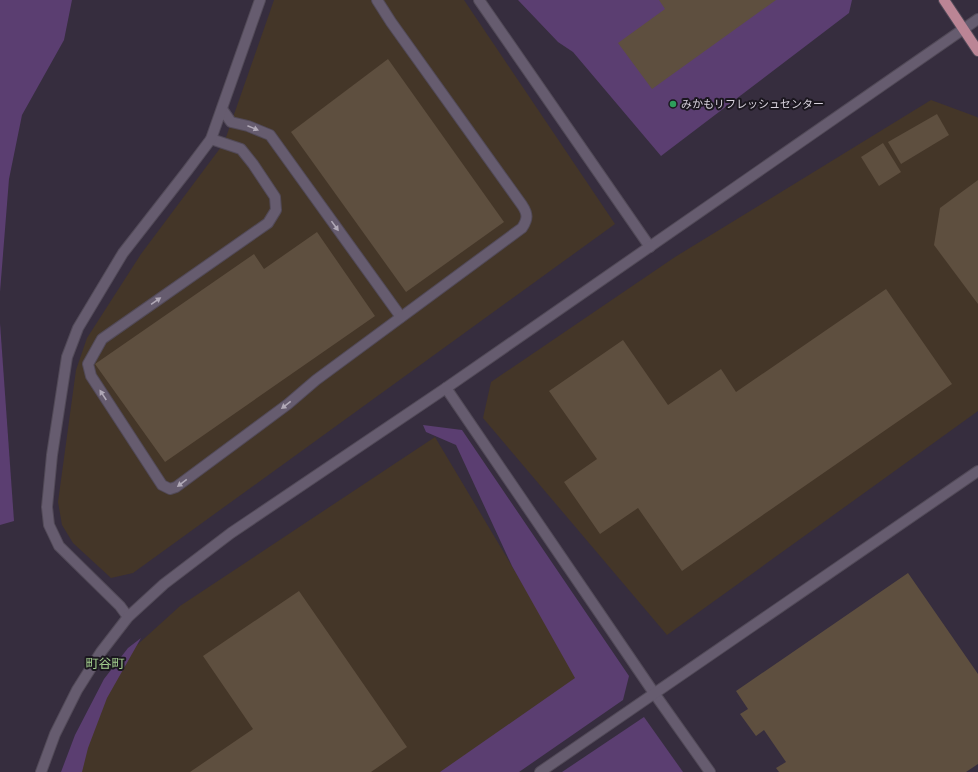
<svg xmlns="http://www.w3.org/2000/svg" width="978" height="772" viewBox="0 0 978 772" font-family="Inter,'Noto Sans JP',sans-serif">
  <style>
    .industrial { fill: #443628 }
    .green { fill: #5b3e71 }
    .building { fill: #5e4f3f }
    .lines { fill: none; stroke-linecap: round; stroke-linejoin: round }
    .minor-casing { stroke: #524a58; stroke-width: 12 }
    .major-casing { stroke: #524a58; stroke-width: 12 }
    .minor { stroke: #665c6f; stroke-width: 10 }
    .major { stroke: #bb8595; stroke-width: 10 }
    .oneway { fill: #b1a9b7 }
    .leisure-dot { fill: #2e9e5b; stroke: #1b171f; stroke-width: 1.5 }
    .labels { text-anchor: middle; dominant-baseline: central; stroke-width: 4; stroke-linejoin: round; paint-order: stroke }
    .poi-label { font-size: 11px; fill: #d9d3de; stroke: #1b171f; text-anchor: start }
    .quarter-label { font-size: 13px; fill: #a3cf8e; stroke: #1b171f }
  </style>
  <rect width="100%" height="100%" fill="#362d3e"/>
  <g class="industrial">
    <path d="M274,0H464L615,224L133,573L111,578L73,543L62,525L58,502L76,370L87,338L141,254L224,143Z"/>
    <path d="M931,100L977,117L978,118V411L667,635L483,418L491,382L675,257Z"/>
    <path d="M435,437L581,682L447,772H77L85,738L126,655L180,606Z"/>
  </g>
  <g class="green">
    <path d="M0,0H72L64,40L22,115L9,179L0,292Z"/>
    <path d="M518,0H852L849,13L661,156L573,52L558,42Z"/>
    <path d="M0,323L14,521L0,525Z"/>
    <path d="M423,425L462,430L629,676L623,700L519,772H440L575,678L512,566L456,445L426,432Z"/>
    <path d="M141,638L107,698L88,748L82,772H61L75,735L104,679L128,648Z"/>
    <path d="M644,717L683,772H562Z"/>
  </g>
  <g class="building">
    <path d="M659,0H776L652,89L618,43L665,9Z"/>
    <path d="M388,59L504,222L406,292L291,132Z"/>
    <path d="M937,114L949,135L901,164L888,142Z"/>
    <path d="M883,143L901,172L879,186L861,157Z"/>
    <path d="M978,180V304L934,245L940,208Z"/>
    <path d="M317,232L375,316L165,462L95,364L254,254L264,269Z"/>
    <path d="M886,289L952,384L682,571L638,508L600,534L564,482L597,459L549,391L623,340L668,405L721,369L736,392Z"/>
    <path d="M908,573L978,674V764L966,772H779L776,768L786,762L764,730L756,736L740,714L748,709L736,691Z"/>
    <path d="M299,591L407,747L371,772H190L253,729L203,656Z"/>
  </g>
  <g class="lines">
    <g class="minor-casing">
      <g id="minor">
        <path d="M479,0L650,247"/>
        <path d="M222,109L231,122L248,126L270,135L401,317"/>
        <path d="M211,139L241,149L253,164L275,197L276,210L268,223L102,339L88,364L91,376L162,485L170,489L176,487L288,404L316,380L522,228C528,219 528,214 522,205L391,22L377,0"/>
        <path d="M446,388L654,693L710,772"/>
        <path d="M128,617L120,606L59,546L49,525L47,507L52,455L67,357L78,328L123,253L187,171L211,139L260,0"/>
        <path d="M41,772L55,734L77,690L101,652L128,617L164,584L231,533L446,388L978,19"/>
        <path d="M540,772C685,671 832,572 978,471"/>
      </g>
    </g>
    <g class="major-casing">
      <path id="major" d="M944,0L978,51"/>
    </g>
    <use href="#minor" class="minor"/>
    <use href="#major" class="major"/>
  </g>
  <defs><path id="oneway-solid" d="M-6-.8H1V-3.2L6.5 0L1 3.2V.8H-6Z"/></defs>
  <g class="oneway">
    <use href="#oneway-solid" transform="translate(253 128) rotate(22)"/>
    <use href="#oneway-solid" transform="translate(335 226) rotate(54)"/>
    <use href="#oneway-solid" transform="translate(156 301) rotate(-35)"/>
    <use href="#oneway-solid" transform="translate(103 395) rotate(-123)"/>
    <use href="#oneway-solid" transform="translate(286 405) rotate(142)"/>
    <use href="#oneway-solid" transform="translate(182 483) rotate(143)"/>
  </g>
  <circle class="leisure-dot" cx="673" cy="104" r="4"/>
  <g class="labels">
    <g class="poi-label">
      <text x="681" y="104">みかもリフレッシュセンター</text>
    </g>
    <g class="quarter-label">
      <text x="105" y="663">町谷町</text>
    </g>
  </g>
</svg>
